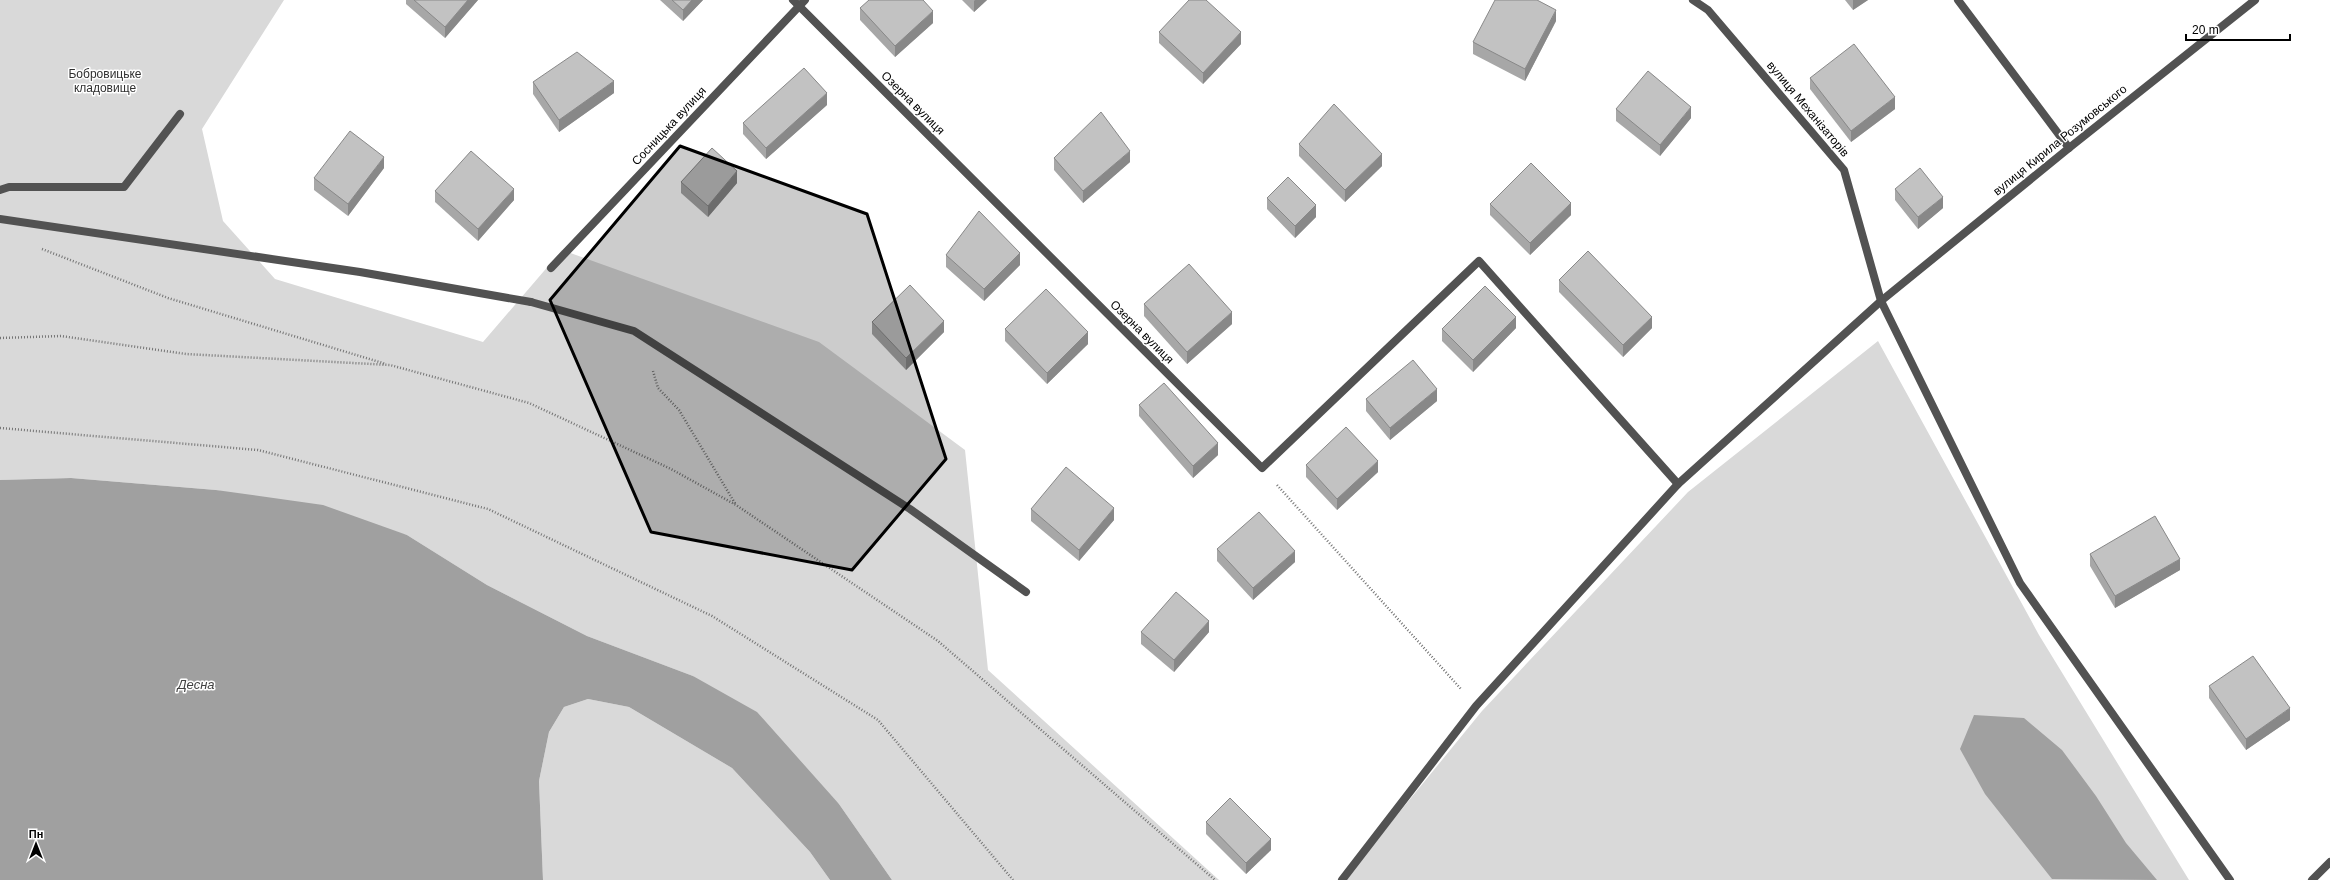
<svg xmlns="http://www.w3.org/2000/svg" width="2330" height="880" viewBox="0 0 2330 880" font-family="Helvetica,sans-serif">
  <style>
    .green { fill: #d9d9d9 }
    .water { fill: #a0a0a0 }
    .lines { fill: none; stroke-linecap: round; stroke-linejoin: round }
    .path { stroke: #747474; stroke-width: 2.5; stroke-dasharray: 1 2; stroke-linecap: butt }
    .lane { stroke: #525252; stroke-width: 8 }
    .street { stroke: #525252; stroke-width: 8 }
    .wall { fill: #a7a7a7 }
    .shaded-wall { fill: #888 }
    .building { fill: #c2c2c2; stroke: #888 }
    .marked { fill: #000; fill-opacity: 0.2; stroke: #000; stroke-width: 3; stroke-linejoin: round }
    .labels { text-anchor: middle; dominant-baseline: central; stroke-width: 3; stroke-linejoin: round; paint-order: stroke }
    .park-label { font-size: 12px; fill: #303030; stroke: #fff }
    .street-label { font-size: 12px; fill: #000; stroke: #fff }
    .water-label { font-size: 13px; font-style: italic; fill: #414141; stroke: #fff }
  </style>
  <rect width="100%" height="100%" fill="#fff"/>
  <g class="green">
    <path d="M0,0H284L202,129L223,221L275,279L483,342L562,250L819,342L965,450L988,670L1219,880H892L839,804L693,676L587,636L487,585L407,535L216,490L71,478L0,480Z"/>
    <path d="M1878,341L2039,635L2189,880H1344L1482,711L1688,492Z"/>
    <path d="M588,699L629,707L732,768L810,852L830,880H543L539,781L549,732L564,707Z"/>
  </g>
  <g class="water">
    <path d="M71,478L216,490L323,505L407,535L487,585L587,636L693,676L757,712L839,804L892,880H830L810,852L732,768L629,707L588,699L564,707L549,732L539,781L543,880H0V480Z"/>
    <path d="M1974,715L2024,718L2062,750L2096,796L2126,843L2157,880L2052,879L1985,794L1960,749Z"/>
  </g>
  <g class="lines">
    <g class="path">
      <path d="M42,249L168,298L386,364"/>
      <path d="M0,338L61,336L186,354L390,365L529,403L671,469L736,505L938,641L1215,880"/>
      <path d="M653,371L658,388L679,410L736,505"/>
      <path d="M0,428L258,450L488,509L712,616L878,720L1013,880"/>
      <path d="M1277,485L1461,689"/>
    </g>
    <g class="lane">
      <path d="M793,0L1262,468L1479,261L1678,484"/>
      <path d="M1958,0L2069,148"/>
      <path d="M0,190L9,187H124L180,114"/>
      <path d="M531,302L634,331L910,509L1026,592"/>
      <path d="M1342,880L1476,706L1678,484L1881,301"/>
    </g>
    <g class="street">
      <path d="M1693,0L1708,10L1844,170L1881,301L2020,583L2230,880"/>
      <path d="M0,219L360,272L531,302"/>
      <path d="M551,268L805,0"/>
      <path d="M1881,301L2069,148L2255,0"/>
      <path d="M2312,880L2330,862"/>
    </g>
  </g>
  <g class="wall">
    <path d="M406,0H478L445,38L406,4Z"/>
    <path d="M660,0H703L683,21Z"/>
    <path d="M962,0H987L974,12Z"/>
    <path d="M1845,0H1868L1853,10Z"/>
    <path d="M860,8L933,23L895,57L860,20Z"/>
    <path d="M1556,21L1525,81L1473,54V42Z"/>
    <path d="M1159,32L1241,44L1203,84L1159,43Z"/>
    <path d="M1810,78L1895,109L1851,142L1810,89Z"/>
    <path d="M533,82L614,93L559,132L533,94Z"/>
    <path d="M827,105L766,159L743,134V123Z"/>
    <path d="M1616,109L1691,118L1660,156L1616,121Z"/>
    <path d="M1299,144L1382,166L1345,202L1299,156Z"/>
    <path d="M1054,158L1130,162L1083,203L1054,170Z"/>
    <path d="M384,168L348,216L314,190V178Z"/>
    <path d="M681,182L737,183L708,217L681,193Z"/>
    <path d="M1895,189L1943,208L1918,229L1895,200Z"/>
    <path d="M435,191L514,200L478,241L435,202Z"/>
    <path d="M1267,198L1316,217L1295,238L1267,209Z"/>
    <path d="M1490,204L1571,215L1530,255L1490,215Z"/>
    <path d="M946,255L1020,265L984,301L946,267Z"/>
    <path d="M1559,280L1652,328L1623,357L1559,292Z"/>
    <path d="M1144,304L1232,324L1187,364L1144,316Z"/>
    <path d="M872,322L944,332L906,370L872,334Z"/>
    <path d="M1516,328L1473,372L1442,341V329Z"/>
    <path d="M1005,329L1088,344L1047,384L1005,341Z"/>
    <path d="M1366,399L1437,401L1390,440L1366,411Z"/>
    <path d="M1139,405L1218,455L1193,478L1139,416Z"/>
    <path d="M1306,465L1378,472L1337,510L1306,477Z"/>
    <path d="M1031,509L1114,520L1079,561L1031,521Z"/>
    <path d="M1217,549L1295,562L1253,600L1217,561Z"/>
    <path d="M2090,554L2180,570L2115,608L2090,566Z"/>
    <path d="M1141,632H1209L1174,672L1141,644Z"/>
    <path d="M2209,686L2290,720L2246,750L2209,698Z"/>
    <path d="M1206,822L1271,850L1246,874L1206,834Z"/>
  </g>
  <g class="shaded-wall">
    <path d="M468,0H478L445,38V27Z"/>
    <path d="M692,0H703L683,21V10Z"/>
    <path d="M975,0H987L974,12V1Z"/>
    <path d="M1853,0H1868L1853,10Z"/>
    <path d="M1556,10V21L1525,81V69Z"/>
    <path d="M933,11V23L895,57V46Z"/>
    <path d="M1241,32V44L1203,84V73Z"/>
    <path d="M614,81V93L559,132V120Z"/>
    <path d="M827,93V105L766,159V148Z"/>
    <path d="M1895,97V109L1851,142V131Z"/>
    <path d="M1691,107V118L1660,156V145Z"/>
    <path d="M1130,151V162L1083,203V191Z"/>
    <path d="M1382,154V166L1345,202V190Z"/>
    <path d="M384,157V168L348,216V204Z"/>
    <path d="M737,171V183L708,217V206Z"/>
    <path d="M514,189V200L478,241V229Z"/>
    <path d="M1943,197V208L1918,229V217Z"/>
    <path d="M1571,203V215L1530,255V243Z"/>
    <path d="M1316,205V217L1295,238V226Z"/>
    <path d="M1020,253V265L984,301V289Z"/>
    <path d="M1232,312V324L1187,364V352Z"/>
    <path d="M1516,317V328L1473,372V360Z"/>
    <path d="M1652,317V328L1623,357V345Z"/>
    <path d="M944,321V332L906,370V358Z"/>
    <path d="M1088,332V344L1047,384V373Z"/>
    <path d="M1437,389V401L1390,440V428Z"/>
    <path d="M1218,443V455L1193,478V466Z"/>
    <path d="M1378,461V472L1337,510V499Z"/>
    <path d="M1114,508V520L1079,561V550Z"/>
    <path d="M1295,551V562L1253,600V588Z"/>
    <path d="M2180,559V570L2115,608V596Z"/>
    <path d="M1209,621V632L1174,672V660Z"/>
    <path d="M2290,708V720L2246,750V739Z"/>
    <path d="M1271,839V850L1246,874V863Z"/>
  </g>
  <g class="building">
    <path d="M414,0H468L445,27Z"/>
    <path d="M672,0H692L683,10Z"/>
    <path d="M869,0H923L933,11L895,46L860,8Z"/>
    <path d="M1189,0H1206L1241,32L1203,73L1159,32Z"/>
    <path d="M1495,0H1537L1556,10L1525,69L1473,42Z"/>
    <path d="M1854,44L1895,97L1851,131L1810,78Z"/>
    <path d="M577,52L614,81L559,120L533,82Z"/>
    <path d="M804,68L827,93L766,148L743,123Z"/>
    <path d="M1648,71L1691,107L1660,145L1616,109Z"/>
    <path d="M1334,104L1382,154L1345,190L1299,144Z"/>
    <path d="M1101,112L1130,151L1083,191L1054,158Z"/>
    <path d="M350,131L384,157L348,204L314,178Z"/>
    <path d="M712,148L737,171L708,206L681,182Z"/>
    <path d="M471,151L514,189L478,229L435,191Z"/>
    <path d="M1531,163L1571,203L1530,243L1490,204Z"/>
    <path d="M1920,168L1943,197L1918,217L1895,189Z"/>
    <path d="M1288,177L1316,205L1295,226L1267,198Z"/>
    <path d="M979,211L1020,253L984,289L946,255Z"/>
    <path d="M1588,251L1652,317L1623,345L1559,280Z"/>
    <path d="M1189,264L1232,312L1187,352L1144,304Z"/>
    <path d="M910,285L944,321L906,358L872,322Z"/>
    <path d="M1485,286L1516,317L1473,360L1442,329Z"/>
    <path d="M1046,289L1088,332L1047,373L1005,329Z"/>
    <path d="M1413,360L1437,389L1390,428L1366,399Z"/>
    <path d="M1164,383L1218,443L1193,466L1139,405Z"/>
    <path d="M1346,427L1378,461L1337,499L1306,465Z"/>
    <path d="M1066,467L1114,508L1079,550L1031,509Z"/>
    <path d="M1259,512L1295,551L1253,588L1217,549Z"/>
    <path d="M2155,516L2180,559L2115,596L2090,554Z"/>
    <path d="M1176,592L1209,621L1174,660L1141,632Z"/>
    <path d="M2253,656L2290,708L2246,739L2209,686Z"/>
    <path d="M1230,798L1271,839L1246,863L1206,822Z"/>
  </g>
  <path class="marked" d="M680,146L867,214L946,459L852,570L651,532L550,300Z"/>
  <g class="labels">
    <g class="park-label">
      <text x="105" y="74">Бобровицьке<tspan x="105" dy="14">кладовище</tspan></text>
    </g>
    <g class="street-label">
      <text transform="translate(913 103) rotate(45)">Озерна вулиця</text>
      <text transform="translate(1808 109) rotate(50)">вулиця Механізаторів</text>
      <text transform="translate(669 126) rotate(-47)">Сосницька вулиця</text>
      <text transform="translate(2060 140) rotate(-39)">вулиця Кирила Розумовського</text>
      <text transform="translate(1142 332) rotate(45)">Озерна вулиця</text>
    </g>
    <g class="water-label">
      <text x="196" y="684">Десна</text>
    </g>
  </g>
  <g transform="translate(36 844)" stroke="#ffffff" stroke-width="3" paint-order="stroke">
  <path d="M0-3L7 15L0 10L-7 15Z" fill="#000000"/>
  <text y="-6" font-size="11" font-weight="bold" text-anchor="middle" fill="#000000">Пн</text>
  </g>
  <path d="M2186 34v6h104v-6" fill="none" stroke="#000000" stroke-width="2"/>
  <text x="2192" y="34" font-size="12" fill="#000000" stroke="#ffffff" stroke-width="3" paint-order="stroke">20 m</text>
</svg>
